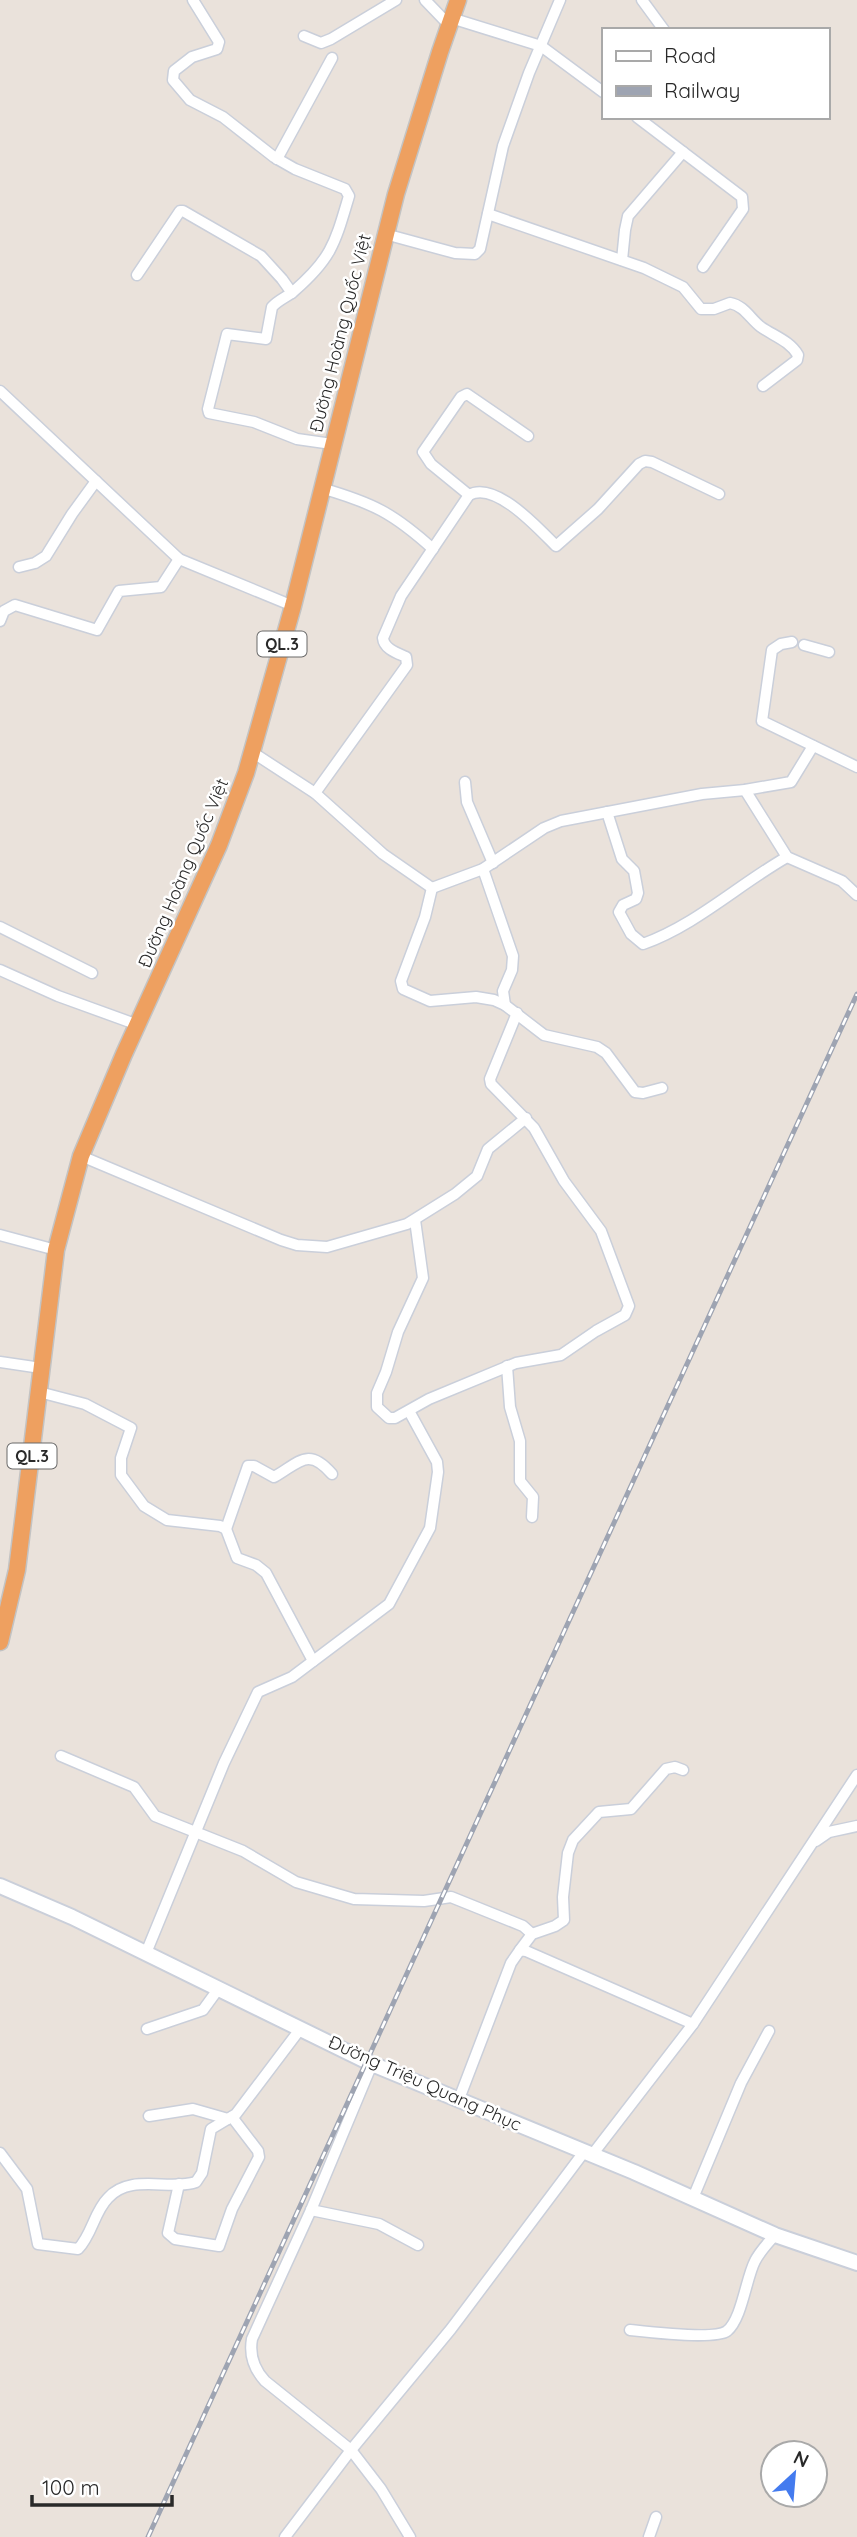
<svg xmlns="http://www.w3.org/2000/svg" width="857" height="2537" viewBox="0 0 857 2537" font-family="Quicksand,sans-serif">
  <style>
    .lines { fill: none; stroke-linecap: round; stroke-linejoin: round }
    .minor-casing { stroke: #cacfda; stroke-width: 13 }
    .secondary-casing { stroke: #cacfda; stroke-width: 18 }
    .trunk-casing { stroke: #c3c3c3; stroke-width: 19 }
    .minor { stroke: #fff; stroke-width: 10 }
    .secondary { stroke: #fff; stroke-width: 14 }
    .trunk { stroke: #eea060; stroke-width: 16 }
    .rail-casing { stroke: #9ea4b2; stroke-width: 5 }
    .rail { stroke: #fff; stroke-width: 2.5; stroke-dasharray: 8; stroke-linecap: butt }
    .labels { text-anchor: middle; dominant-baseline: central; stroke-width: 5; stroke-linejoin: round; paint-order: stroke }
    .shield { fill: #fff; stroke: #696969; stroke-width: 2 }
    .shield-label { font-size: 16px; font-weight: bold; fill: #292929 }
    .street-label { font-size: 18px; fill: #292929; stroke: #fff }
  </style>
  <rect width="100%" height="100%" fill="#eae2db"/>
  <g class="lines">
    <g class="minor-casing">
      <g id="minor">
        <path d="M193,0L219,42L217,49L192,57L174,71L173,80L190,100L223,117L274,157L295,169L345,189L349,196C335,243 332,258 294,291C287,297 278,300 272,307L266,339L227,334L208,409L209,413L254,422L297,439L332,444"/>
        <path d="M425,0L449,25"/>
        <path d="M642,0L664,30"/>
        <path d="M451,18L541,46L603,92"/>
        <path d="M304,36L321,43L331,39L396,0"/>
        <path d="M637,117L742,197L743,209L703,267"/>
        <path d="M277,159L332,58"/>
        <path d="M488,214L644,268L683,287L701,309H714L730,303C745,306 750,319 761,327C774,336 790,341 798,355L797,360L763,386"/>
        <path d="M385,234L455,253L475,254L480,249L503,146L529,73L560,0"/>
        <path d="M622,260L625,230L628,216L683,152"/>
        <path d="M137,275L180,211H183L261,256L282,279L292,293"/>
        <path d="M0,391L179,559L293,606"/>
        <path d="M321,488C373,503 393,513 433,549"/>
        <path d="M469,495L431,464L423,452L461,397L467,394L528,436"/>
        <path d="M19,567L35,563L46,556L72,514L96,481"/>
        <path d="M0,621L4,611L15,605L97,630L119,591L161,587L179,559"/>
        <path d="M792,642L781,644L772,650L762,721L857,767"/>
        <path d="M804,645L829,652"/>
        <path d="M252,752L315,793L383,854L432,888"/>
        <path d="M465,782L467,802L493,863"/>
        <path d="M745,790L787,857L842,881L857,895"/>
        <path d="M315,793L407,665L406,657C397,653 384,649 383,638L401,596L469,495C495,480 539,529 556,546L598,509L639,464L645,461L652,462L719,494"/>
        <path d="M607,812L622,859L634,871L638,893L636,899L623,905L619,912L631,934L643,944C696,925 738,885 787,857"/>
        <path d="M483,869L513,956L512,970L503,991L505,1005"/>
        <path d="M432,888L483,869L544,828L561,821L702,794L745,790L791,782L813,746"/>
        <path d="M432,888L425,917L401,981L403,989L430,1001L476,997L494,1000L505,1005L544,1035L597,1047L606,1053L635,1092L643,1093L662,1088"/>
        <path d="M0,927L92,973"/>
        <path d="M0,970L58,996L138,1025"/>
        <path d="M81,1156L281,1240L297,1245L327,1247L407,1224L455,1194L477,1176L488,1149L526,1118"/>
        <path d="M415,1220L423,1278L398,1332L386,1372L377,1393V1407L389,1418H395L429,1399L516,1363L561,1355L596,1331L625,1315L629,1306L601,1231L564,1181L534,1128L491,1084L490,1079L517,1013"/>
        <path d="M0,1235L56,1250"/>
        <path d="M0,1362L41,1368"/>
        <path d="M507,1366L510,1407L520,1441V1481L533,1497L532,1517"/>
        <path d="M39,1392L85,1404L131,1428L121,1458V1475L144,1506L167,1520L220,1526L226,1529L237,1558L256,1565L266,1573L313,1661"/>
        <path d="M226,1529L248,1466H254L274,1477C299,1463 308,1446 332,1474"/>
        <path d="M61,1756L134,1787L155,1816L243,1851L296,1882L354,1899L424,1901L451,1897L523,1926L532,1934"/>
        <path d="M816,1841L829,1832L857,1826"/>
        <path d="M520,1950L532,1934L555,1926L564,1920L563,1897L568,1853L573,1840L599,1812L631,1809L666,1769L675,1767L683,1770"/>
        <path d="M146,1953L224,1763L258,1692L292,1677L389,1604L430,1528L438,1472L437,1462L409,1411"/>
        <path d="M147,2029L203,2010L219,1988"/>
        <path d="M372,2064L311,2210L252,2339C249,2356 254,2369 265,2381L351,2450L381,2489L410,2537"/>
        <path d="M459,2099L511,1963L520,1950L526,1951L693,2024"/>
        <path d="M149,2116L193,2109L228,2119"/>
        <path d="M0,2153L27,2189L38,2244L78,2249C92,2235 94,2212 108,2198C130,2173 169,2191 196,2182L202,2173L211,2129L236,2114L301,2028"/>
        <path d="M592,2155L693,2024L857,1775"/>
        <path d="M179,2184L168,2233L175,2239L219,2246L232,2209L259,2157L258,2151L232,2117"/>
        <path d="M693,2198L741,2083L769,2031"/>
        <path d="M311,2210L379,2224L418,2245"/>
        <path d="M630,2330C648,2332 715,2340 727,2331C742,2319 746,2278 755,2261C760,2251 768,2243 775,2235"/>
        <path d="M285,2537L351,2450L451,2329L584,2152"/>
        <path d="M649,2537L656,2517"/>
      </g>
    </g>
    <g class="secondary-casing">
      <path id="secondary" d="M0,1886L72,1917L372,2064L634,2172L775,2235L857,2263"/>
    </g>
    <g class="trunk-casing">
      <path id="trunk" d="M0,1642L17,1570L56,1250L81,1156L124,1054L219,845L246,773L293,606L396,194L440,52L458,0"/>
    </g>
    <use href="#minor" class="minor"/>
    <use href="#secondary" class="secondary"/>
    <use href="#trunk" class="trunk"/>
    <g class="rail-casing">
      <path id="rail" d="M148,2537L857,994"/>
    </g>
    <use href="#rail" class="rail"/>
  </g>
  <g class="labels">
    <g class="shield">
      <rect x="257.5" y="631.5" width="49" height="25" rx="5"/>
      <rect x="7.5" y="1443.5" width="49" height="25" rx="5"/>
    </g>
    <g class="shield-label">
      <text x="282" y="644">QL.3</text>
      <text x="32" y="1456">QL.3</text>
    </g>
    <g class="street-label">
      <text transform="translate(340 333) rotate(-76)">Đường Hoàng Quốc Việt</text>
      <text transform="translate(183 873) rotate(-67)">Đường Hoàng Quốc Việt</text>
      <text transform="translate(425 2083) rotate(24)">Đường Triệu Quang Phục</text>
    </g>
  </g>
  <rect x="602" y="28" width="228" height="91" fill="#ffffff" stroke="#a9a9a9" stroke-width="2"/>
  <rect x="616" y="51" width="35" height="10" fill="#ffffff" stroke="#a9a9a9" stroke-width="2"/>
  <text x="664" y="63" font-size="21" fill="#292929">Road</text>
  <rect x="616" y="86" width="35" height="10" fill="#9ea4b2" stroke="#a9a9a9" stroke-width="2"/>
  <text x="664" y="98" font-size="21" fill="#292929">Railway</text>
  <g transform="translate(794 2474) rotate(26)"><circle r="33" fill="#ffffff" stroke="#a9a9a9" stroke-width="2"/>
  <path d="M0-5L12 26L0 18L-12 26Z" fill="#447bef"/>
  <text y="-10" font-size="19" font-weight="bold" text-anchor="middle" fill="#292929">N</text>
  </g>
  <path d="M32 2495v10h140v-10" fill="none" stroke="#292929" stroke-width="3.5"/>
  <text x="42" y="2495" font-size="21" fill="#292929" stroke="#ffffff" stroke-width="5" paint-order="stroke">100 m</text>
</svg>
